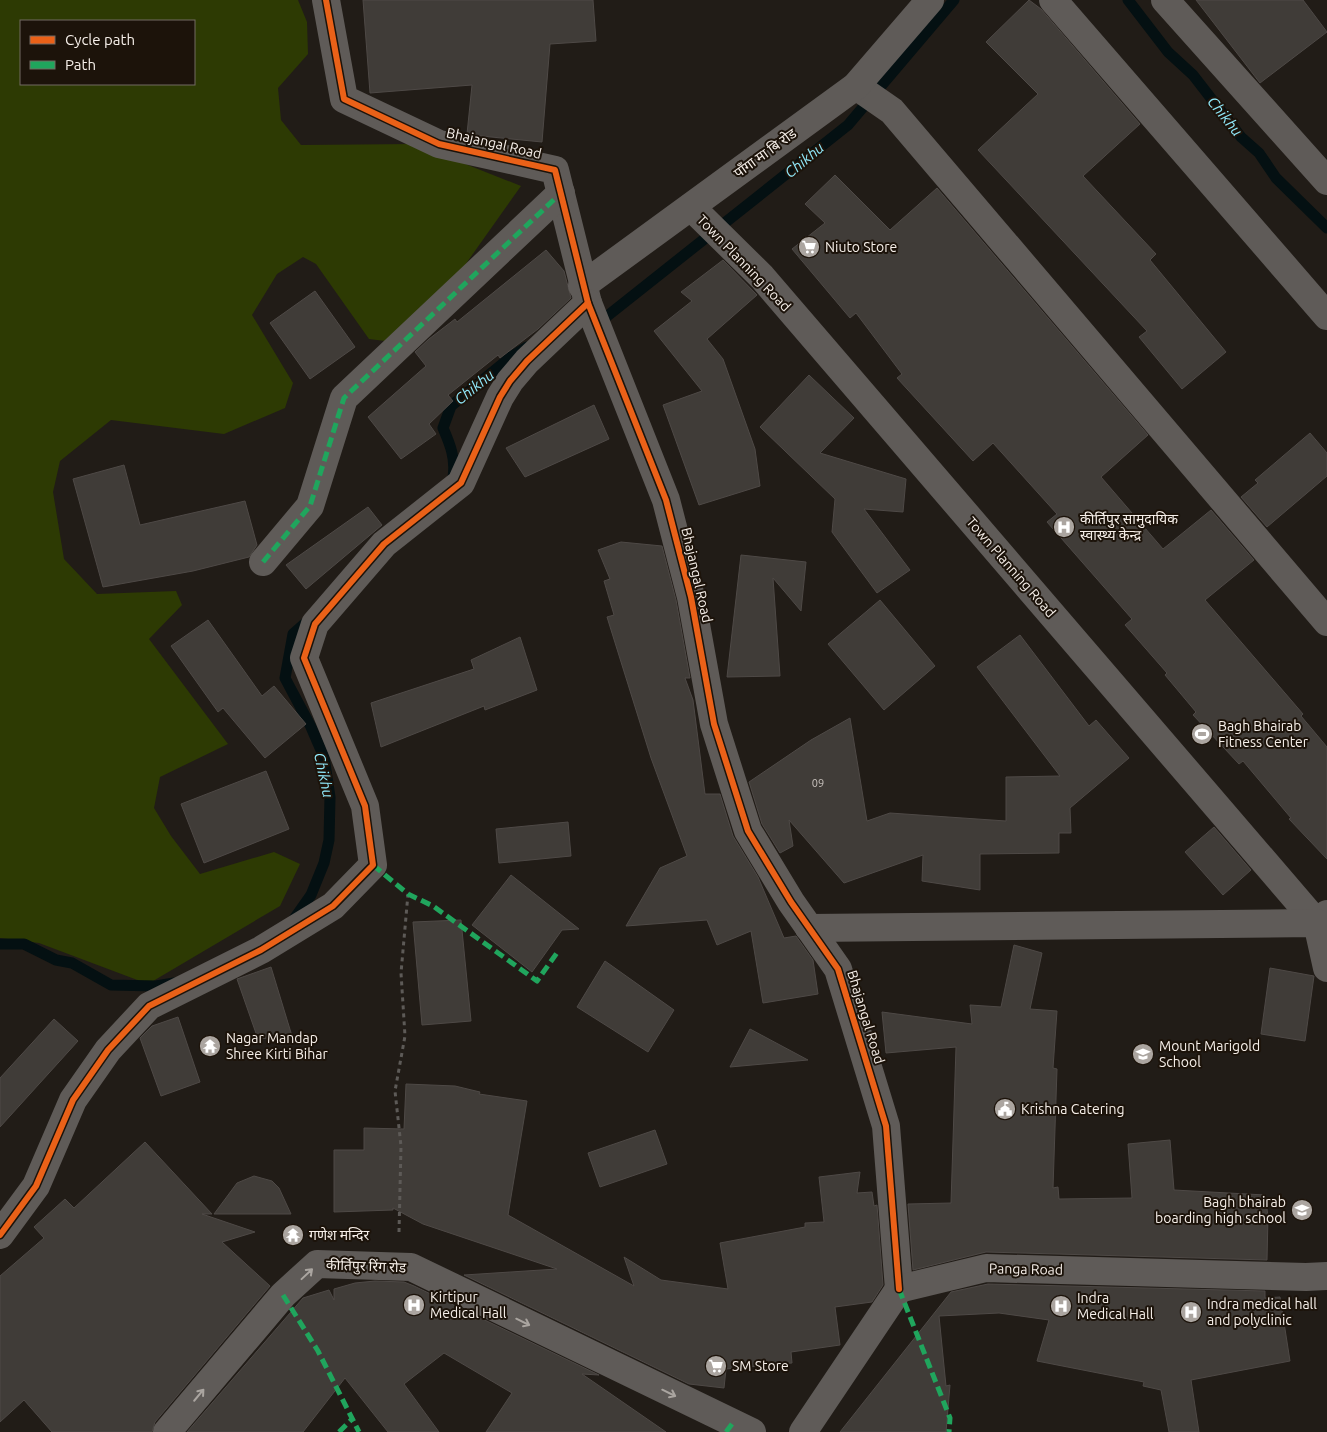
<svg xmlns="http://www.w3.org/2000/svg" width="1327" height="1432" viewBox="0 0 1327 1432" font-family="Ubuntu,'Noto Sans Devanagari',sans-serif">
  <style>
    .green { fill: #2d3a03; fill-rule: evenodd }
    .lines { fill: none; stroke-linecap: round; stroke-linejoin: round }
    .stream { stroke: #041012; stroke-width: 11 }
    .building { fill: #403c38; stroke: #4e4946 }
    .path { stroke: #5d5a57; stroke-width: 3; stroke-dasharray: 4 4; stroke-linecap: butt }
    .minor { stroke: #5f5b58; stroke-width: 28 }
    .tertiary { stroke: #5f5b58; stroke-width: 28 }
    .quiet { stroke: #20a55d; stroke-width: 5; stroke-dasharray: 10 5; stroke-linecap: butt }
    .cycleway-casing { stroke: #1c130a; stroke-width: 9 }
    .cycleway { stroke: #ea6118; stroke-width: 6 }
    .oneway { stroke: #aaa5a0 }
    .labels { text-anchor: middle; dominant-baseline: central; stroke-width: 4; stroke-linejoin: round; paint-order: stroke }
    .number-label { font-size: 11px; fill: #c8c2bd }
    .street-label { font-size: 14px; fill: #f6efe9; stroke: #1c130a }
    .poi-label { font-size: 14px; fill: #f6efe9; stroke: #1c130a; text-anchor: start }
    .water-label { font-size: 15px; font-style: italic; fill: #91eafc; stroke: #1c130a }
  </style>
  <rect width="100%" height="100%" fill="#211c17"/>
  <path class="green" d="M0,0H298L307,22L308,54L278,88L281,120L301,145L415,144L521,186L465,265L385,341L369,339L316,264L303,257L277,274L252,315L293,383L285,408L224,434L111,420L60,461L53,492L64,559L97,594L176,591L182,605L149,639L228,744L160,777L154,808L171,836L200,874L274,852L300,864L280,906L148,984L39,943L0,938ZM21,21H194V84H21Z"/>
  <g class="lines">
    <g class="stream">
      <path d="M1128,0L1168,52L1193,75L1241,137L1259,153L1276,178L1327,228"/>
      <path d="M595,322L601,321L848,125L954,0"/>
      <path d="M453,477C456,459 450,444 443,428L451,406L511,357L527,347"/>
      <path d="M292,922L311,895L324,863L329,840L330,797L324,757L311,727L285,678L293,634L309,620"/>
      <path d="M0,944H24L56,960L72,963L111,985L156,986L174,983"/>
    </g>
  </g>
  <g class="building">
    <path d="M363,0H593L596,41L550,44L542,142L471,135L467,134L472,85L370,93Z"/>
    <path d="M1029,0L1041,9L1140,124L1083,176L1156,254L1150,260L1226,352L1182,389L1139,337L1147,331L978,150L1038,94L986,42Z"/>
    <path d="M1196,0H1303L1327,32L1260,83Z"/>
    <path d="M835,175L890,230L937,188L1148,435L1101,477L1163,549L1211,510L1254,560L1205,600L1303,714L1301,716L1327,747V859L1289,819L1291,818L1243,761L1239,764L1193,715L1196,712L1165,675L1167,673L1125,625L1132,619L1047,522L1057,514L993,443L973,461L897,378L902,374L856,313L850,318L792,249L825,223L805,204Z"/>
    <path d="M546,250L564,271L571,298L538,329L500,358L498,355L448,395L453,401L429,424L436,434L401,459L368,417L426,366L415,352L429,339L455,319L457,322Z"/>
    <path d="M723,260L757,295L707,339L723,359L755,449L760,486L699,505L663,405L702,391L654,331L692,301L681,292Z"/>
    <path d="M315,291L355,347L310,379L270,323Z"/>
    <path d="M809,375L854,418L820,453L906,479L903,512L864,509L910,570L877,593L832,532L835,499L760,427Z"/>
    <path d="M594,405L609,439L525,477L506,448Z"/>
    <path d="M1310,433L1327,453V476L1267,527L1241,497L1258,483L1255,480Z"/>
    <path d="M124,465L140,525L245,501L257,545L249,557L193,571L103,587L73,479Z"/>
    <path d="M368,507L382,525L306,589L286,565Z"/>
    <path d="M621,542L662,546L676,600L690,678H685L693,700L705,794H720L733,836L758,877L784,938L796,936L813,960L818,994L763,1003L751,931L717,945L707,920L626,926L660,868L687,856L651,758L607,617L614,615L604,581L610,579L598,550Z"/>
    <path d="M741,555L806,562L801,611L773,578L780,676L727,677Z"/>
    <path d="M880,600L935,666L884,710L828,644Z"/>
    <path d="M208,620L262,696L274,686L306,724L265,758L223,708L218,712L171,646Z"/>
    <path d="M1020,635L1089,726L1096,720L1129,758L1070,808L1071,833H1059V853L980,854V890L922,881L923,855L844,883L789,820L793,846L780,853L762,824L749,782L811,740L850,718L867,821L890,813L1006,821V777L1060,776L977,667Z"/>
    <path d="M520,637L537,690L485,710L484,706L381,747L371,703L474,669L471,660Z"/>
    <path d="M266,771L289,829L204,863L181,804Z"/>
    <path d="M568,822L571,856L499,863L496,829Z"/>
    <path d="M1214,827L1251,870L1223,895L1185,852Z"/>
    <path d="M511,875L579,929L562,930L532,972L472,925Z"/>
    <path d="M461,920L471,1021L422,1025L413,922Z"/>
    <path d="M1014,945L1042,953L1030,1009L1057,1011L1053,1068L1057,1069L1053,1188L1058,1187L1059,1199L1132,1198L1128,1144L1170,1140L1174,1190L1265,1195L1268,1216L1267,1260L986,1252L913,1270L908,1204L951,1203L956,1047L886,1053L882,1012L972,1024L970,1005L1001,1007Z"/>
    <path d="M605,961L674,1010L648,1052L577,1007Z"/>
    <path d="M271,967L292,1036L258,1039L237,979Z"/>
    <path d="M1270,968L1314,976L1305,1041L1261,1034Z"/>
    <path d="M178,1017L200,1082L161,1096L140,1038L152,1026Z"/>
    <path d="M54,1019L78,1041L0,1127V1078Z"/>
    <path d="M750,1029L808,1060L730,1067Z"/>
    <path d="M406,1084L455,1086L480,1092L479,1094L527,1101L508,1215L634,1286L624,1257L661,1280L728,1289L720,1243L805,1227V1223L824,1222L819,1177L860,1172L857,1193L872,1192L874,1206L877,1205L883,1285L872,1302L835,1307L840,1345L791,1352L792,1363L726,1369L724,1388L689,1384L464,1275L557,1269L423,1224L393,1208V1210L334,1212V1150H364V1128L404,1129Z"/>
    <path d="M655,1130L667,1164L600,1187L588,1153Z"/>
    <path d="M145,1142L212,1214H202L255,1232L222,1242L270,1286L155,1422L152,1432H52L24,1400L0,1422V1276L44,1238L34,1227L65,1199L74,1208Z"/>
    <path d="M254,1176L272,1181L279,1188L291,1214H214L237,1183Z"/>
    <path d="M375,1281L404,1282L414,1286L599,1375L582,1374L666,1432H486L512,1393L444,1353L404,1384L439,1432H388L345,1378L303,1432H187L303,1298L329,1290L334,1300V1289L355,1283Z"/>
    <path d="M988,1284L1265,1291V1298L1280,1297L1290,1361L1191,1380L1199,1432H1169L1161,1390L1143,1386L1144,1382L1037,1361L1049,1320L999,1313L939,1316L946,1386L950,1385L946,1432H840L951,1292Z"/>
  </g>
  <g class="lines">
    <path class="path" d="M399,1232L401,1146L395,1091L405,1036L401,973L408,894"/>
    <g class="minor">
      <path d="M326,0L344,99L439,144L555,170L588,303L666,500L691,597L714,724L748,831L791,902L838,969L886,1126L899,1289"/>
      <path d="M1053,0L1327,316"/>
      <path d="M1165,0L1327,181"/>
      <path d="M856,86L892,111L1327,622"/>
      <path d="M691,207L762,277L1317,923L1327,914"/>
      <path d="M582,286L856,86L930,0"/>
      <path d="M263,562L310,506L344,398L561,193"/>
      <path d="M809,928L1317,923L1327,968"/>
      <path d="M0,1235L36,1186L73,1100L108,1050L149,1006L261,950L333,906L373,865L365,806L304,658L315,624L384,544L461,483L500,397L510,381L527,361L588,303"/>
      <path d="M803,1432L899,1289L986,1268L1306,1277L1327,1276"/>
    </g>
    <path class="tertiary" d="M167,1432L283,1295L317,1264L411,1267L752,1432"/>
    <g class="quiet">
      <path d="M263,562L310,506L344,398L561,193"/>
      <path d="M373,865L408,894L433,906L537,981L559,950"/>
      <path d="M899,1289L950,1418L949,1432"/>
      <path d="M283,1295L318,1351L359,1432"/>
      <path d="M339,1432L353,1418"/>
      <path d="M726,1432L732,1424"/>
    </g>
    <g class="cycleway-casing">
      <g id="cycleway">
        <path d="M326,0L344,99L439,144L555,170L588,303L666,500L691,597L714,724L748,831L791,902L838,969L886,1126L899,1289"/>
        <path d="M0,1235L36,1186L73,1100L108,1050L149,1006L261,950L333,906L373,865L365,806L304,658L315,624L384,544L461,483L500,397L510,381L527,361L588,303"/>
      </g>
    </g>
    <use href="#cycleway" class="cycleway"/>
  </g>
  <defs><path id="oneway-shaft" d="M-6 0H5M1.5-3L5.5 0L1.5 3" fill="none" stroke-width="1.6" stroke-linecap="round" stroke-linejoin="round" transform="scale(1.25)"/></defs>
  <g class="oneway">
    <use href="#oneway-shaft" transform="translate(307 1274) rotate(-43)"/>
    <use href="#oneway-shaft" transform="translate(523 1322) rotate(26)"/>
    <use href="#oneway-shaft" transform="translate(669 1393) rotate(26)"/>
    <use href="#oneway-shaft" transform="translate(199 1395) rotate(-50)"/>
  </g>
  <defs>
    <g id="supermarket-disc" transform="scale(1.125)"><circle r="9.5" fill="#aba5a0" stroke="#1c130a"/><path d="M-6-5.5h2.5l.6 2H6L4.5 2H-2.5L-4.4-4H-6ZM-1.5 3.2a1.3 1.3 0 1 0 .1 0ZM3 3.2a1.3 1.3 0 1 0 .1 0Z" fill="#fff"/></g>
    <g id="hospital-disc" transform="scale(1.125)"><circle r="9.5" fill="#aba5a0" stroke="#1c130a"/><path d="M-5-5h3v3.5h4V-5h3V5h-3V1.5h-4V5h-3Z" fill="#fff"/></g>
    <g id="stadium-disc" transform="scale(1.125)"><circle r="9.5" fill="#aba5a0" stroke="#1c130a"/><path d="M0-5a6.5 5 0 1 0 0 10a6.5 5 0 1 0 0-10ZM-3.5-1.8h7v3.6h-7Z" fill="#fff"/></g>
    <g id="temple-disc" transform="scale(1.125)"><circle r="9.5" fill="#aba5a0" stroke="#1c130a"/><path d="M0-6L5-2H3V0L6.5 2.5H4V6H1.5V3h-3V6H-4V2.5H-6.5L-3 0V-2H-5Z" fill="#fff"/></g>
    <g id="school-disc" transform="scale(1.125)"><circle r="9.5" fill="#aba5a0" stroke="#1c130a"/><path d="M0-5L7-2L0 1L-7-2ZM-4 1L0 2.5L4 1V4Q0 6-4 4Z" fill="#fff"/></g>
    <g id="civic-disc" transform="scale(1.125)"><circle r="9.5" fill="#aba5a0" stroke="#1c130a"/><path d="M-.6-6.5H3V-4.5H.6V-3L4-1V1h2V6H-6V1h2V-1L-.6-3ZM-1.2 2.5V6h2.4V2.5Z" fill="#fff"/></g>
  </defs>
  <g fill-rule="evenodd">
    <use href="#supermarket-disc" x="809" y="247"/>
    <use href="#hospital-disc" x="1064" y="527"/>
    <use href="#stadium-disc" x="1202" y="734"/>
    <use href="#temple-disc" x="210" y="1046"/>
    <use href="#school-disc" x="1143" y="1054"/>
    <use href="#civic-disc" x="1005" y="1109"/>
    <use href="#school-disc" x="1302" y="1210"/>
    <use href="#temple-disc" x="293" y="1235"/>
    <use href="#hospital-disc" x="414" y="1305"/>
    <use href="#hospital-disc" x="1061" y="1306"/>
    <use href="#hospital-disc" x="1191" y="1312"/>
    <use href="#supermarket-disc" x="716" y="1366"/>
  </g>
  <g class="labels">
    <g class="number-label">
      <text x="818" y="783">09</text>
    </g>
    <g class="street-label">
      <text transform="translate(494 143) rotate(13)">Bhajangal Road</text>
      <text transform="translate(765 153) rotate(-36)">पाँगा मा बि रोड</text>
      <text transform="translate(744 263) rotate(46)">Town Planning Road</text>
      <text transform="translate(1011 567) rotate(49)">Town Planning Road</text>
      <text transform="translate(697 575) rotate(77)">Bhajangal Road</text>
      <text transform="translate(866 1017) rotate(73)">Bhajangal Road</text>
      <text transform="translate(366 1266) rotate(2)">कीर्तिपुर रिंग रोड</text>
      <text transform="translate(1026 1269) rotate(1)">Panga Road</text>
    </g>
    <g class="poi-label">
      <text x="825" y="247">Niuto Store</text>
      <text x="1080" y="519">कीर्तिपुर सामुदायिक<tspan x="1080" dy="16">स्वास्थ्य केन्द्र</tspan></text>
      <text x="1218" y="726">Bagh Bhairab<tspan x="1218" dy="16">Fitness Center</tspan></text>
      <text x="226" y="1038">Nagar Mandap<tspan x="226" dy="16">Shree Kirti Bihar</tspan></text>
      <text x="1159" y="1046">Mount Marigold<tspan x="1159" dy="16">School</tspan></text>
      <text x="1021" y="1109">Krishna Catering</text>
      <text x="1286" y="1202" text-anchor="end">Bagh bhairab<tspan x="1286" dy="16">boarding high school</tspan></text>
      <text x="309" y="1235">गणेश मन्दिर</text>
      <text x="430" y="1297">Kirtipur<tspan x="430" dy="16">Medical Hall</tspan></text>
      <text x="1077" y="1298">Indra<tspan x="1077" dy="16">Medical Hall</tspan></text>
      <text x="1207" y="1304">Indra medical hall<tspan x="1207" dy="16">and polyclinic</tspan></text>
      <text x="732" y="1366">SM Store</text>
    </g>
    <g class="water-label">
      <text transform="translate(1225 116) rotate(51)">Chikhu</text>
      <text transform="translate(804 160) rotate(-40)">Chikhu</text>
      <text transform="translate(474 387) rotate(-39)">Chikhu</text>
      <text transform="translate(324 775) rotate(78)">Chikhu</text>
    </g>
  </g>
  <rect x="20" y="20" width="175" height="65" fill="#1c130a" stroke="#736b63"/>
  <rect x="30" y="36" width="25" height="8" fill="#ea6118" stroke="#736b63"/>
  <text x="65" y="45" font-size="15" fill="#f6efe9">Cycle path</text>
  <rect x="30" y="61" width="25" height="8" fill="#20a55d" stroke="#736b63"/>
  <text x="65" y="70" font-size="15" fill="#f6efe9">Path</text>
</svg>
